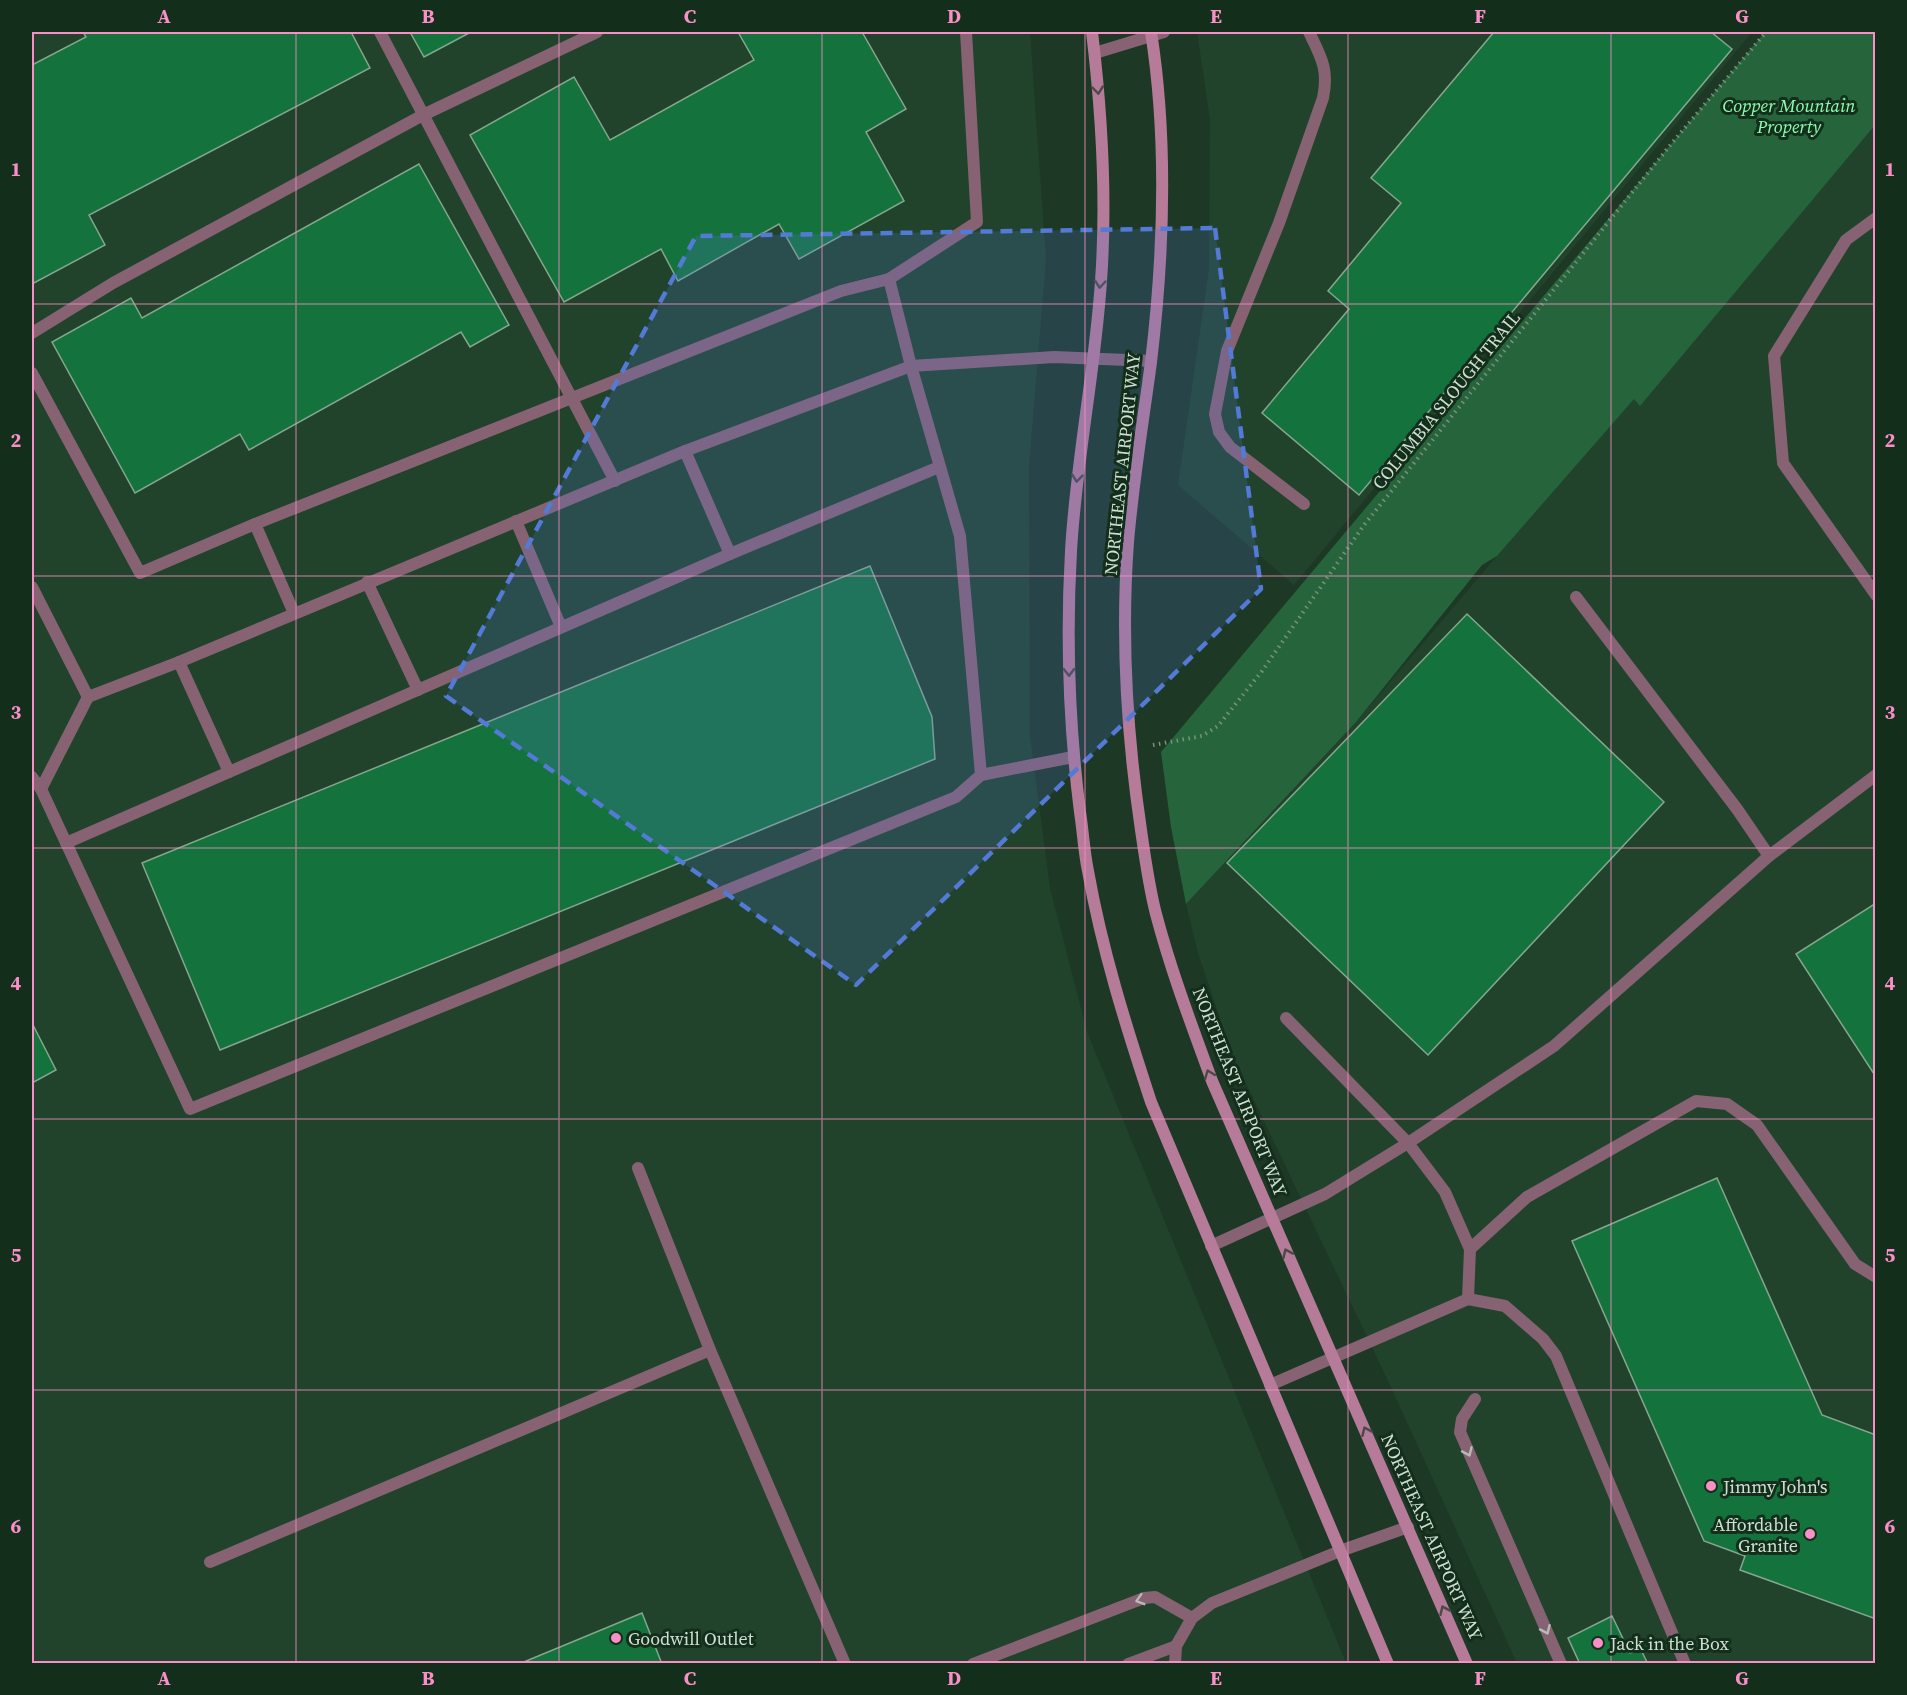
<svg xmlns="http://www.w3.org/2000/svg" width="1907" height="1695" viewBox="0 0 1907 1695" font-family="'Source Serif 4',serif">
  <style>
    .built { fill: #21432b }
    .green { fill: #26643c }
    .building { fill: #14733d; stroke: #86a68e; stroke-width: 1.5 }
    .lines { fill: none; stroke-linecap: round; stroke-linejoin: round }
    .path { stroke: #7b9181; stroke-width: 4; stroke-dasharray: 1.5 4.5; stroke-linecap: butt }
    .lane { stroke: #866273; stroke-width: 12 }
    .secondary { stroke: #b57b98; stroke-width: 12 }
    .oneway { stroke: #4c4a47 }
    .oneway2 { stroke: #b9bab6 }
    .marked { fill: #527ad6; fill-opacity: 0.2; stroke: #527ad6; stroke-width: 4.5; stroke-dasharray: 12 8; stroke-linejoin: round }
    .grid { fill: none; stroke: #fa8fc7; stroke-width: 1.5; stroke-opacity: 0.55 }
    .poi-dot { fill: #fa8fc7; stroke: #132f1c; stroke-width: 2 }
    .labels { text-anchor: middle; dominant-baseline: central; stroke-width: 6; stroke-linejoin: round; paint-order: stroke }
    .park-label { font-size: 18px; font-style: italic; fill: #8cfcaf; stroke: #132f1c }
    .street-label { font-size: 18px; fill: #cfdfd2; stroke: #132f1c }
    .poi-label { font-size: 18px; fill: #cfdfd2; stroke: #132f1c; text-anchor: start }
    .neatline { fill: none; stroke: #fa8fc7; stroke-width: 2 }
    .grid-label { font-size: 20px; text-anchor: middle; font-weight: bold; fill: #fa8fc7 }
  </style>
  <rect width="100%" height="100%" fill="#1d3926"/>
  <g class="built">
    <path d="M32,32H1030L1046,259L1029,465L1030,736L1050,888L1087,1032L1346,1663H36L32,1653Z"/>
    <path d="M1197,32H1752L1294,585L1178,485L1209,269L1210,119Z"/>
    <path d="M1875,112V1663H1517L1390,1385L1232,1054L1198,953L1186,904L1356,722L1497,556L1633,400Z"/>
  </g>
  <path class="green" d="M1765,32H1875V125L1640,406L1634,399L1497,556L1482,565L1356,722L1186,904L1171,827L1161,752Z"/>
  <g class="building">
    <path d="M83,32H351L370,68L89,215L105,245L32,284V65L86,37Z"/>
    <path d="M410,32H471L424,57Z"/>
    <path d="M738,32H862L906,109L866,132L904,201L799,259L779,224L678,281L661,249L564,302L470,135L574,77L610,140L754,60Z"/>
    <path d="M1494,32H1711L1732,49L1359,495L1262,413L1349,309L1328,291L1401,203L1371,178Z"/>
    <path d="M419,164L509,325L470,347L461,332L249,450L240,434L135,493L52,342L131,298L142,318Z"/>
    <path d="M870,566L932,717L935,759L220,1050L142,863Z"/>
    <path d="M1467,614L1664,802L1428,1055L1227,863Z"/>
    <path d="M1876,903V1077L1796,954Z"/>
    <path d="M32,1023L56,1070L32,1083Z"/>
    <path d="M1717,1178L1822,1415L1876,1435V1619L1740,1570L1745,1556L1704,1541L1572,1241Z"/>
    <path d="M642,1613L662,1664H519Z"/>
    <path d="M1612,1616L1630,1653L1640,1648L1648,1664H1580L1568,1638Z"/>
  </g>
  <g class="lines">
    <path class="path" d="M1153,745L1202,736L1218,726L1262,671L1364,525L1672,143L1766,32"/>
    <g class="lane">
      <path d="M380,32L615,481"/>
      <path d="M966,32L977,222L889,279L911,366L960,536L981,775"/>
      <path d="M1095,53L1164,32"/>
      <path d="M1876,218L1846,240L1774,356L1783,463L1876,595"/>
      <path d="M32,333L113,283L423,115L597,32"/>
      <path d="M32,373L140,573L255,524L841,291L889,279"/>
      <path d="M685,451L730,554"/>
      <path d="M1304,504L1230,447L1219,432L1215,414L1227,351L1279,223L1323,98C1329,69 1321,57 1309,32"/>
      <path d="M516,521L561,627"/>
      <path d="M255,524L294,613"/>
      <path d="M367,582L418,690"/>
      <path d="M32,587L88,697L179,662L685,451L911,366L1054,357L1151,361"/>
      <path d="M179,662L229,772"/>
      <path d="M88,697L41,789L190,1109L956,797L981,775L1073,757"/>
      <path d="M32,777L41,789"/>
      <path d="M66,843L730,554L939,467"/>
      <path d="M1769,856L1876,775"/>
      <path d="M1286,1018L1408,1143L1445,1192L1470,1249L1468,1299"/>
      <path d="M638,1168L710,1350L845,1664"/>
      <path d="M1211,1246L1325,1194L1408,1143L1554,1046L1769,856L1737,809L1576,597"/>
      <path d="M1470,1249L1527,1197L1696,1101L1727,1104L1757,1125L1855,1264L1876,1277"/>
      <path d="M1270,1385L1468,1299L1505,1306L1543,1339L1556,1356L1685,1664"/>
      <path d="M1475,1399L1462,1419L1460,1432L1561,1664"/>
      <path d="M210,1562L710,1350"/>
      <path d="M973,1664L1144,1598L1155,1597L1192,1618"/>
      <path d="M1128,1664L1176,1646"/>
      <path d="M1175,1664L1176,1646L1192,1618L1212,1603L1340,1551L1408,1527"/>
    </g>
    <g class="secondary">
      <path d="M1092,32C1102,115 1107,197 1101,281C1095,372 1076,461 1071,551C1066,638 1069,725 1080,812C1083,831 1084,852 1088,871C1102,950 1126,1026 1151,1102L1388,1664"/>
      <path d="M1151,32C1168,140 1164,253 1151,362C1143,422 1133,482 1128,542C1121,637 1127,736 1141,830C1145,858 1149,887 1156,914C1171,971 1192,1026 1212,1081L1467,1664"/>
    </g>
  </g>
  <defs><path id="oneway-chevron" d="M-2-3.5L2.5 0L-2 3.5" fill="none" stroke-width="1.6" stroke-linecap="round" stroke-linejoin="round" transform="scale(1.5)"/></defs>
  <g class="oneway">
    <use href="#oneway-chevron" transform="translate(1098 90) rotate(84)"/>
    <use href="#oneway-chevron" transform="translate(1100 284) rotate(95)"/>
    <use href="#oneway-chevron" transform="translate(1077 478) rotate(96)"/>
    <use href="#oneway-chevron" transform="translate(1069 672) rotate(89)"/>
    <use href="#oneway-chevron" transform="translate(1209 1074) rotate(-111)"/>
    <use href="#oneway-chevron" transform="translate(1287 1253) rotate(-114)"/>
    <use href="#oneway-chevron" transform="translate(1366 1431) rotate(-114)"/>
    <use href="#oneway-chevron" transform="translate(1444 1610) rotate(-114)"/>
  </g>
  <g class="oneway2">
    <use href="#oneway-chevron" transform="translate(1468 1452) rotate(66)"/>
    <use href="#oneway-chevron" transform="translate(1140 1600) rotate(163)"/>
    <use href="#oneway-chevron" transform="translate(1546 1630) rotate(66)"/>
  </g>
  <path class="marked" d="M1215,228L1261,589L856,985L446,696L696,236Z"/>
  <path class="grid" d="M296,32V1664M559,32V1664M822,32V1664M1085,32V1664M1348,32V1664M1611,32V1664M32,304H1876M32,576H1876M32,848H1876M32,1119H1876M32,1390H1876"/>
  <g class="poi-dot">
    <circle cx="1711" cy="1486" r="6"/>
    <circle cx="1810" cy="1534" r="6"/>
    <circle cx="616" cy="1638" r="6"/>
    <circle cx="1598" cy="1643" r="6"/>
  </g>
  <g class="labels">
    <g class="park-label">
      <text x="1789" y="105">Copper Mountain<tspan x="1789" dy="21">Property</tspan></text>
    </g>
    <g class="street-label">
      <text transform="translate(1446 400) rotate(-51)">COLUMBIA SLOUGH TRAIL</text>
      <text transform="translate(1122 464) rotate(-84)">NORTHEAST AIRPORT WAY</text>
      <text transform="translate(1240 1092) rotate(68)">NORTHEAST AIRPORT WAY</text>
      <text transform="translate(1432 1537) rotate(66)">NORTHEAST AIRPORT WAY</text>
    </g>
    <g class="poi-label">
      <text x="1723" y="1486">Jimmy John's</text>
      <text x="1798" y="1524" text-anchor="end">Affordable<tspan x="1798" dy="21">Granite</tspan></text>
      <text x="628" y="1638">Goodwill Outlet</text>
      <text x="1610" y="1643">Jack in the Box</text>
    </g>
  </g>
  <rect width="1907" height="1695" fill="none" stroke="#132f1c" stroke-width="66"/>
  <rect x="33" y="33" width="1841" height="1629" class="neatline"/>
  <g class="grid-label">
    <text x="164" y="23">A</text>
    <text x="428" y="23">B</text>
    <text x="690" y="23">C</text>
    <text x="954" y="23">D</text>
    <text x="1216" y="23">E</text>
    <text x="1480" y="23">F</text>
    <text x="1742" y="23">G</text>
    <text x="16" y="176">1</text>
    <text x="1890" y="176">1</text>
    <text x="16" y="447">2</text>
    <text x="1890" y="447">2</text>
    <text x="16" y="719">3</text>
    <text x="1890" y="719">3</text>
    <text x="16" y="990">4</text>
    <text x="1890" y="990">4</text>
    <text x="16" y="1262">5</text>
    <text x="1890" y="1262">5</text>
    <text x="16" y="1533">6</text>
    <text x="1890" y="1533">6</text>
    <text x="164" y="1685">A</text>
    <text x="428" y="1685">B</text>
    <text x="690" y="1685">C</text>
    <text x="954" y="1685">D</text>
    <text x="1216" y="1685">E</text>
    <text x="1480" y="1685">F</text>
    <text x="1742" y="1685">G</text>
  </g>
</svg>
